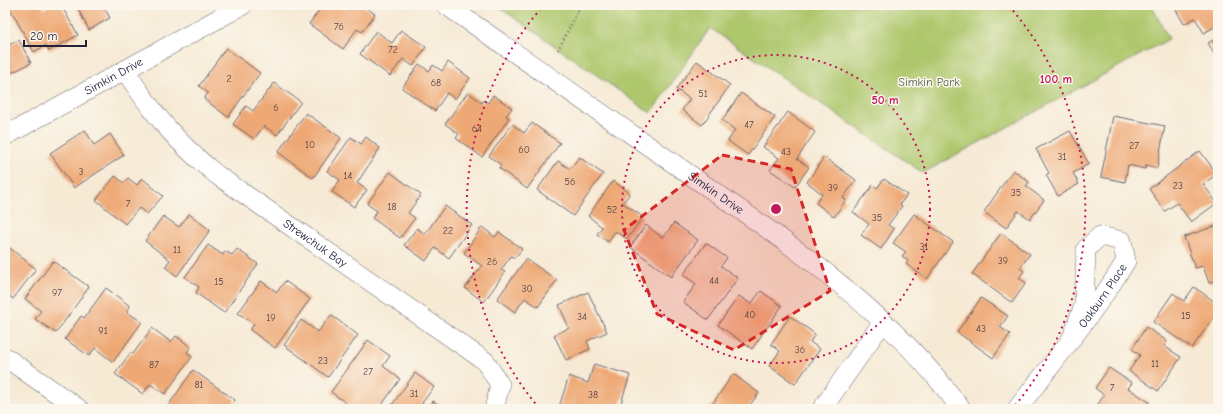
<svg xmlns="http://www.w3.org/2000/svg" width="1223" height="414" viewBox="0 0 1223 414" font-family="'Comic Neue',sans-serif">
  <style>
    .green { fill: #aec76c; stroke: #687454 }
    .building { fill: #eea874 }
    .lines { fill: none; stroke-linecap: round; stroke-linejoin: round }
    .minor-casing { stroke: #6c6871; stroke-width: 20 }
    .path { stroke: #6c6871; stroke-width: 2.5; stroke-dasharray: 1 3; stroke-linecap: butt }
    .minor { stroke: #fff; stroke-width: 19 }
    .marked { fill: #d62828; fill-opacity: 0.2; stroke: #d62828; stroke-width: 3; stroke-dasharray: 8 5; stroke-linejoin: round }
    .ring { fill: none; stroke: #c2185b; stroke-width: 2; stroke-dasharray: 2 4 }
    .labels { text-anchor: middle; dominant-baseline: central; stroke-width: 3; stroke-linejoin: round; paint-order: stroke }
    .number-label { font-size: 10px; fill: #554449 }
    .street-label { font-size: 12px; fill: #22223b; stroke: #fbf7ec }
    .park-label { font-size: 12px; fill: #535c4c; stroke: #fbf7ec }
    .centre { fill: #c2185b; stroke: #fbf7ec; stroke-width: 2 }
    .ring-label { font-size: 12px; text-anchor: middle; font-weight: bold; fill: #c2185b; stroke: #fbf7ec; stroke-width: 3; stroke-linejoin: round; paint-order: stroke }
  </style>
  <rect width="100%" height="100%" fill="#fbf7ec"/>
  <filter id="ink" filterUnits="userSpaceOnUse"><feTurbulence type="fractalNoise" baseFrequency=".025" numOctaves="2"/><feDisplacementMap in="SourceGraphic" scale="8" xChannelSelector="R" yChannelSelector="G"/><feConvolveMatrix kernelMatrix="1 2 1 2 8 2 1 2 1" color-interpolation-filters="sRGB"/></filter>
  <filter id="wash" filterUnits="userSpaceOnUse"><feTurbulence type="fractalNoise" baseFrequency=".012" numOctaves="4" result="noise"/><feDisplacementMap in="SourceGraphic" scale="16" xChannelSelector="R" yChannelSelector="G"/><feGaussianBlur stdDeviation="0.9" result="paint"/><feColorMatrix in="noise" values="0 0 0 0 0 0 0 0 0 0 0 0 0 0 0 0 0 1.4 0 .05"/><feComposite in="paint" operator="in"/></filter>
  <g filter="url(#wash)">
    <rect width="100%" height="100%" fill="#f6ead5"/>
    <path class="green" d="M496,5H1151L1169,39L923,173L710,28L651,113Z"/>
    <g id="blocks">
      <g class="building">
        <path d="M8,5H42L44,9L51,5H61L78,35L49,51L46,45L34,52Z"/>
        <path d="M76,5H108L104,7L110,18L89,30Z"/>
        <path d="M323,5H331L335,8L338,5H340L348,10L352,5H362L375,14L362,32L357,29L343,49L309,24Z"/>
        <path d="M1180,5H1218V25L1204,33L1195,18L1184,24L1175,8Z"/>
        <path d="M401,30L426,47L413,66L403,59L390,76L360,54L376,31L392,43Z"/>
        <path d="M1218,38V61L1208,43Z"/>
        <path d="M5,40L8,45L19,40L31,63L9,74L6,69L5,70Z"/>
        <path d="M226,48L260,73L228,117L204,99L208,93L199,86Z"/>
        <path d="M697,61L730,85L702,125L682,110L690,99L676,89Z"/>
        <path d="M448,62L470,78L455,99L447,93L435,111L402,88L419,64L429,71L433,65L442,71Z"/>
        <path d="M274,83L301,102L277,135L264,126L254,139L233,124L246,106L253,111Z"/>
        <path d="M468,92L482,103L484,100L488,103L493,95L512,108L506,116L509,118L482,157L456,138L459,134L445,124Z"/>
        <path d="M741,93L775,117L748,155L728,141L735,130L722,120Z"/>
        <path d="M788,112L815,132L797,159L809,167L795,187L770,170L779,158L763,147Z"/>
        <path d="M306,113L341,138L313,178L278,152Z"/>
        <path d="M1113,116L1165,126L1157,168L1146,165L1145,169L1128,165L1125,182L1101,177Z"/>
        <path d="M532,123L560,143L527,189L499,168L501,165L489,156L512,124L524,133Z"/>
        <path d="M85,130L94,145L110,134L124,155L74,188L50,153Z"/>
        <path d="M1070,131L1089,164L1073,173L1079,184L1058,196L1046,175L1049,173L1036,149Z"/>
        <path d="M351,137L361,144L366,137L380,148L357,183L367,190L354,207L332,192L340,180L327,171Z"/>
        <path d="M1200,151L1217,174L1203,184L1217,203L1191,222L1177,203L1165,211L1149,189Z"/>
        <path d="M579,157L603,174L573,216L537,190L558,161L570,169Z"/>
        <path d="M824,157L856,180L843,198L846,200L834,217L816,203L822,194L807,182Z"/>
        <path d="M1013,170L1029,182L1026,186L1044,200L1030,219L1018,211L1006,228L984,212Z"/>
        <path d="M390,172L421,195L408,213L415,218L400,238L372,218L377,211L367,204Z"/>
        <path d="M115,176L124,183L128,178L137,185L142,178L163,196L147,214L139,208L125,224L96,200Z"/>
        <path d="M884,179L907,195L900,204L902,206L888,225L894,229L881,249L861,235L869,224L853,212L873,185L877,188Z"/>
        <path d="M613,181L630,193L623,203L643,217L627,239L615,231L608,242L597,234L602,227L588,216Z"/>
        <path d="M445,206L472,225L449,258L435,248L426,261L404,245L417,228L425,234Z"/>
        <path d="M189,214L210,230L177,276L165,267L170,260L145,241L163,216L179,227Z"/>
        <path d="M914,214L953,242L927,279L906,264L908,261L902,256L906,252L893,243Z"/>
        <path d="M674,223L698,240L671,277L630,247L646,225L663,238Z"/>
        <path d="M1218,225V279L1209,283L1203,266L1195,268L1184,237Z"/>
        <path d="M482,227L495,237L499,232L522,249L515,258L511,256L501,270L505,272L484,302L465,288L482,266L464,253Z"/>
        <path d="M1001,233L1030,254L1020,268L1024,271L1019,278L1026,283L1012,303L972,274Z"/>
        <path d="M706,243L727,258L721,266L738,278L708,320L683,302L696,284L683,275Z"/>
        <path d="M5,244L36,269L13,299L5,293Z"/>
        <path d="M208,245L223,255L225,251L232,255L237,249L258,264L224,313L196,293L199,287L185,277Z"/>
        <path d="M526,259L557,280L538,307L525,298L515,312L497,299Z"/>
        <path d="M53,261L89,287L56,333L35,319L41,311L25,299Z"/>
        <path d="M261,281L277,292L285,281L310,299L275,348L250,330L254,324L238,313Z"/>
        <path d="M1194,287L1218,304V311L1192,348L1153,322L1173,293L1184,301Z"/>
        <path d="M106,288L130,306L127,312L142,322L113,362L95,348L89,356L65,339L81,316L84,318Z"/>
        <path d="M761,291L782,306L752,349L718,325L739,296L751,304Z"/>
        <path d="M588,292L607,332L587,341L590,349L566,360L554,335L569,328L559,305Z"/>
        <path d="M981,298L1008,316L1000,327L1010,334L993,358L957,332Z"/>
        <path d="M331,315L358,335L328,377L284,345L301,320L318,332Z"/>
        <path d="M790,316L815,334L810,342L820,349L795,384L769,366L780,351L771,344Z"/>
        <path d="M1146,327L1167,341L1164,346L1181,357L1158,391L1129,371L1140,355L1132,349Z"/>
        <path d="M152,328L171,342L176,336L191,347L187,352L192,357L165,394L150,384L143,394L115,374L131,352L133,354Z"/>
        <path d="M368,340L390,356L383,366L400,379L379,409L363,407L354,409L331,392Z"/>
        <path d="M594,364L630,375L619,409H567L559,407L569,376L588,383Z"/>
        <path d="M1109,368L1132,383L1128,388L1149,402L1145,409H1095L1104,395L1095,388Z"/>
        <path d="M193,370L235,400L229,409H166Z"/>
        <path d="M415,373L434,387L422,403L429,408L433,401L445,409H389Z"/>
        <path d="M733,374L759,393L747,409H709Z"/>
      </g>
    </g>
  </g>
  <g filter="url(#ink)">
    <use href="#blocks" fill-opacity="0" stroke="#6c6871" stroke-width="1"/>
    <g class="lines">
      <g class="minor-casing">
        <g id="minor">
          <path id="s1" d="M446,5C529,62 611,120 693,177C790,244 891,312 961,409"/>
          <path id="s2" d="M125,70C153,114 176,142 217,175L485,361L500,385L494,409"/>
          <path id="s3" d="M5,136L243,5"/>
          <path d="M5,357L79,409"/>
          <path d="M822,409L882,323"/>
          <path id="s4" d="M1017,409C1054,361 1094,313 1126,261L1122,241L1100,236L1086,249L1084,305L1072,338"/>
        </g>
      </g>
      <path class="path" d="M558,50L580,7"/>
      <use href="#minor" class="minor"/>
    </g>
  </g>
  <path class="marked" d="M722,155L791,169L830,291L734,350L657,314L624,230Z"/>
  <g class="ring">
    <circle cx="776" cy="209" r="154"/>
    <path d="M539 408A309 309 0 0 1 543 6M1009 6A309 309 0 0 1 1013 408"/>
  </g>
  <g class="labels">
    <g class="number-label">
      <text x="339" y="27">76</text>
      <text x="393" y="50">72</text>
      <text x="229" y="79">2</text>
      <text x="436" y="83">68</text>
      <text x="703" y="94">51</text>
      <text x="276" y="108">6</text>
      <text x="749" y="125">47</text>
      <text x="477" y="129">64</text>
      <text x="310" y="145">10</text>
      <text x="1134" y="146">27</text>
      <text x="524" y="150">60</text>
      <text x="786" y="152">43</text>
      <text x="1062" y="157">31</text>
      <text x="81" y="172">3</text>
      <text x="348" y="176">14</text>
      <text x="570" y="182">56</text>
      <text x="1178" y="186">23</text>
      <text x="833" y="188">39</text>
      <text x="1016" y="193">35</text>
      <text x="128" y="204">7</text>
      <text x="392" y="207">18</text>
      <text x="612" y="210">52</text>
      <text x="877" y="218">35</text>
      <text x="448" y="231">22</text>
      <text x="924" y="247">31</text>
      <text x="177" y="250">11</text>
      <text x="1003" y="261">39</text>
      <text x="492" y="262">26</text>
      <text x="714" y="281">44</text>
      <text x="219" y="282">15</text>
      <text x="527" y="289">30</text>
      <text x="57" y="293">97</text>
      <text x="750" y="315">40</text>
      <text x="1186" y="316">15</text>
      <text x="582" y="317">34</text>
      <text x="271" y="318">19</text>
      <text x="981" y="329">43</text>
      <text x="103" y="331">91</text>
      <text x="800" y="350">36</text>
      <text x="323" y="361">23</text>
      <text x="1155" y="364">11</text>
      <text x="154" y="365">87</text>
      <text x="368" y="372">27</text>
      <text x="199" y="385">81</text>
      <text x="1112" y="388">7</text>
      <text x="414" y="394">31</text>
      <text x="593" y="395">38</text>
    </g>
    <g class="street-label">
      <text stroke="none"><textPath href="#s3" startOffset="124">Simkin Drive</textPath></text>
      <text stroke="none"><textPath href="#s1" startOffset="329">Simkin Drive</textPath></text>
      <text stroke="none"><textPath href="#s2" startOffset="260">Strewchuk Bay</textPath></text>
      <text stroke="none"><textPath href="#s4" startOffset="142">Oakburn Place</textPath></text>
    </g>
    <g class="park-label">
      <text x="929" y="82">Simkin Park</text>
    </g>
  </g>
  <circle cx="776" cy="209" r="6" class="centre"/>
  <g class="ring-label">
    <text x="1056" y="83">100 m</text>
    <text x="885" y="104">50 m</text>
  </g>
  <rect width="1223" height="414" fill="none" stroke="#fbf7ec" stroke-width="20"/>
  <path d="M24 40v6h62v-6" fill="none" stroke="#22223b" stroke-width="2"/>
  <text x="30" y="40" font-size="12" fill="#22223b" stroke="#fbf7ec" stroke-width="3" paint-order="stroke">20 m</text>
</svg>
